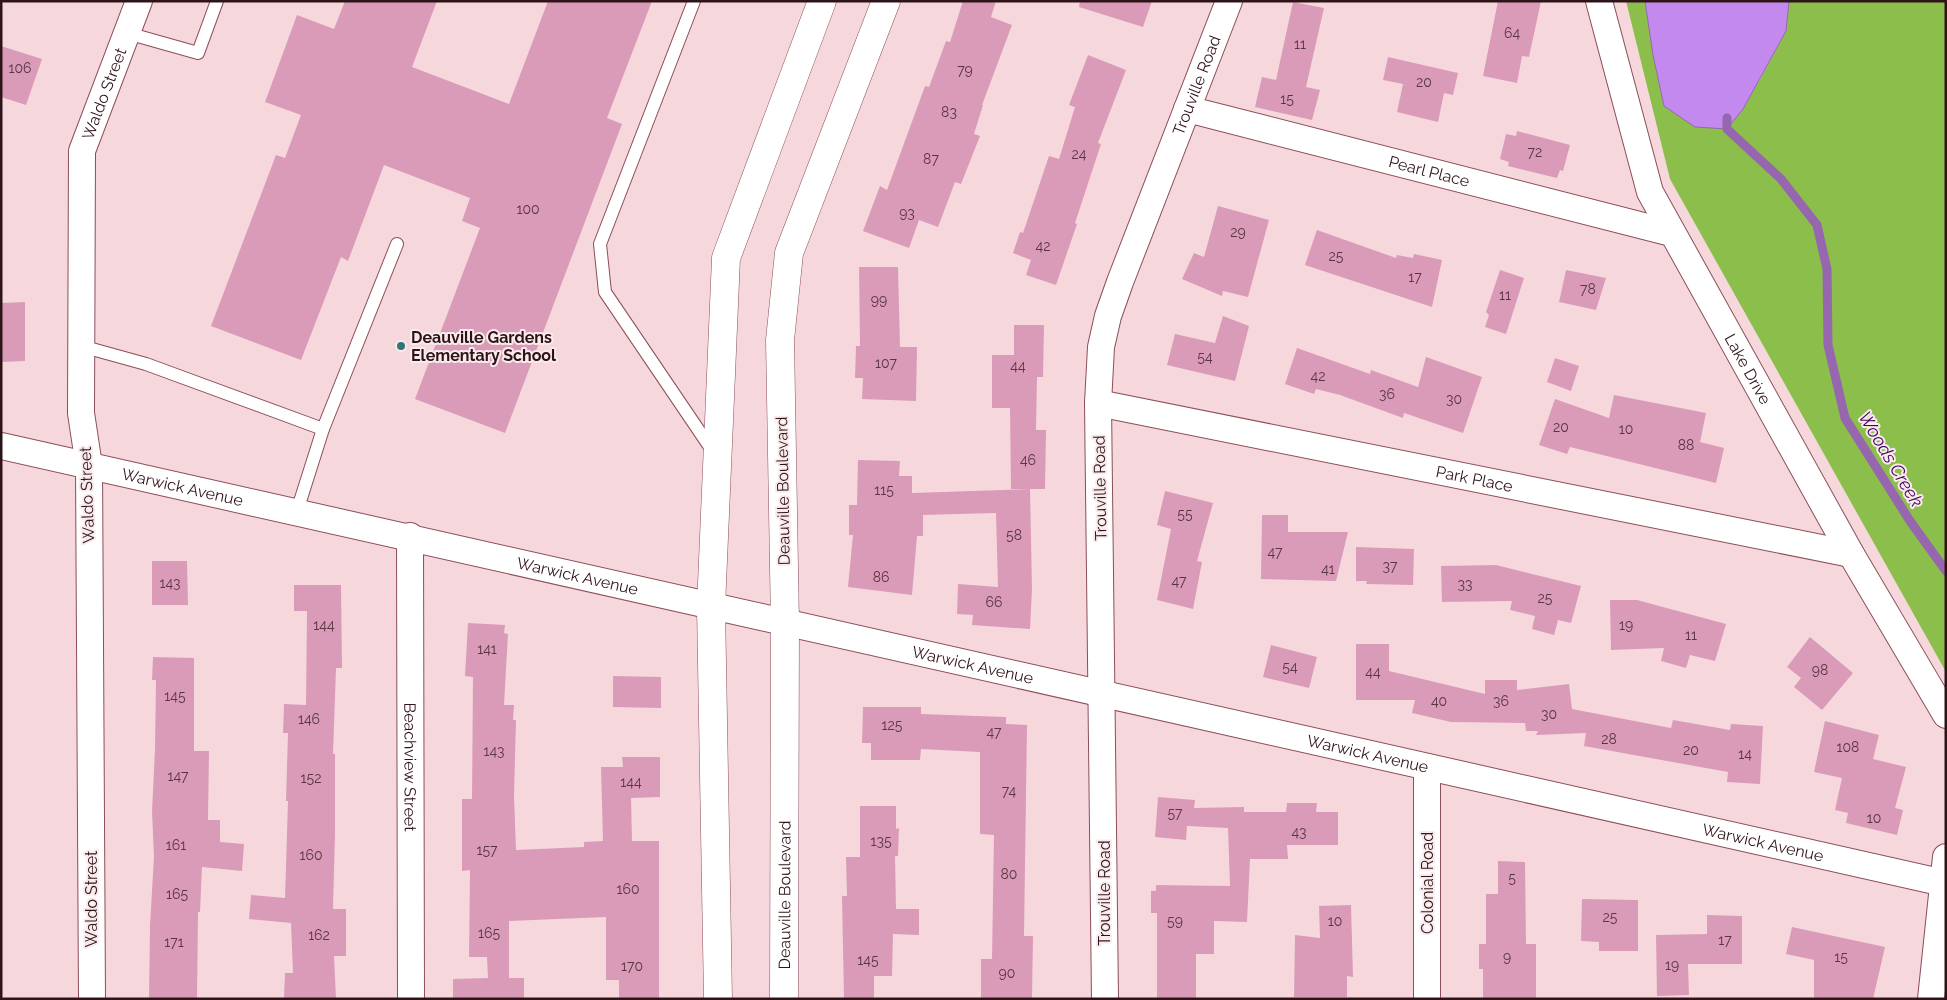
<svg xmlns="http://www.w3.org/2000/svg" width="1947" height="1000" viewBox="0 0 1947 1000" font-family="Raleway,sans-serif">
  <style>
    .forest { fill: #8cbe4b }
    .water { fill: #c389ef; stroke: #9666af }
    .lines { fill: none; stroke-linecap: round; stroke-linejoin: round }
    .stream { stroke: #9666af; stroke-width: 9 }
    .building { fill: #da9bb9 }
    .service-casing { stroke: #8c4e59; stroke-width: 14 }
    .minor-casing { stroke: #8c4e59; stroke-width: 28 }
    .tertiary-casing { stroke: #8c4e59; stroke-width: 29 }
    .service { stroke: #fff; stroke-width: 12 }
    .minor { stroke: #fff; stroke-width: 26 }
    .tertiary { stroke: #fff; stroke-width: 28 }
    .poi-dot { fill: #2f7773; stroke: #f9eaeb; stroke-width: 2 }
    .labels { text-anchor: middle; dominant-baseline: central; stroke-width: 4; stroke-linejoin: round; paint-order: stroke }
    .number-label { font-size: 14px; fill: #593641 }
    .street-label { font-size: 16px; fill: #2e1419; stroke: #f9eaeb }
    .poi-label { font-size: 16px; font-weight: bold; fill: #2e1419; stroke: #f9eaeb; text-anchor: start }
    .water-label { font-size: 18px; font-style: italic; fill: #440464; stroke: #f9eaeb }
  </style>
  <rect width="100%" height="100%" fill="#f6d8dc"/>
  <path class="forest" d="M1626,1H1645L1653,55L1664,106L1759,81L1786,31L1789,1H1946V672L1670,179Z"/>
  <path class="water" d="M1645,1H1789L1786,31L1743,109L1727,129L1695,127L1664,106L1653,55Z"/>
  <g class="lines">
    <path class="stream" d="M1727,118V129L1781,179L1817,225L1827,269L1828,345L1845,418L1910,521L1946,571"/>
  </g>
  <g class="building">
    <path d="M345,1H437L412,67L509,104L548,1H652L607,118L622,124L505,433L415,399L480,228L462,221L470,198L384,165L348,261L341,257L301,360L211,326L276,155L285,158L301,115L265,102L297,15L334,29Z"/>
    <path d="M963,1H996L991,17L1012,25L982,105H983L974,134L980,136L961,184L955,182L938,227L919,220L909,248L863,231L880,186L887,190L925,86L929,87L946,41L950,42Z"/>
    <path d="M1080,1H1152L1143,27L1079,7Z"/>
    <path d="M1498,1H1541L1529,57L1522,56L1517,83L1483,76Z"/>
    <path d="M1293,2L1324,8L1306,87L1320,90L1312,120L1255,107L1262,77L1276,80Z"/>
    <path d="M1,46L42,59L26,105L1,97Z"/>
    <path d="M1088,55L1126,70L1098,143L1101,144L1075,223L1077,224L1056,285L1026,275L1031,260L1013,253L1020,232L1023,233L1049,156L1059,159L1075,107L1069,105Z"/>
    <path d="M1388,57L1458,73L1453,95L1444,93L1438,122L1397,112L1403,84L1383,80Z"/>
    <path d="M1517,131L1570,145L1563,171L1560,170L1557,178L1508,166L1509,162L1500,159L1506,134L1516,136Z"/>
    <path d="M1218,206L1269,220L1248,297L1223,291L1222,296L1182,279L1194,253L1204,257Z"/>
    <path d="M1317,230L1396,258L1397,255L1413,258L1414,254L1442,260L1432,307L1305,265Z"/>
    <path d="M859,267H898L900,347H917L916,401L862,399L863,378H855L856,346H860Z"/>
    <path d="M1500,270L1524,278L1506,334L1485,327L1489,315L1486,312Z"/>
    <path d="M1566,270L1606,278L1596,310L1559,302Z"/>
    <path d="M25,302V361L1,362V303Z"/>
    <path d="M1223,316L1249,326L1235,381L1167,365L1175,334L1215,343Z"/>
    <path d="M1014,325H1044L1043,377H1037L1036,430H1046L1045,489H1011L1010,408H992V355H1014Z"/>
    <path d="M1297,348L1370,374L1371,370L1418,387L1426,357L1482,377L1463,433L1404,413L1403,418L1340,395L1316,389L1314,394L1285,384Z"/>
    <path d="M1555,358L1579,366L1571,391L1547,382Z"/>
    <path d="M1614,395L1706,413L1700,442L1724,448L1716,483L1570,447L1567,454L1539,445L1555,399L1609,418Z"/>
    <path d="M858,460L900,461L899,476H912V493L1030,489L1032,589L1030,629L972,625L973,615L957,614L958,584L998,587L996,513L923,515V536H917L912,595L848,587L853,535H849V505H857Z"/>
    <path d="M1165,491L1213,503L1197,561L1202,562L1193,609L1157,600L1171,529L1157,525Z"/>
    <path d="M1262,515H1288V532H1348L1336,581L1261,579Z"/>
    <path d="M1356,547L1414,549L1413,585L1366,584L1367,581H1356Z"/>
    <path d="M152,561H187L188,605H152Z"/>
    <path d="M1496,565L1581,586L1571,623L1558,620L1554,635L1532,629L1535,616L1510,610L1512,601L1442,602L1441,566Z"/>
    <path d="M294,585H341L342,668H336L333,754H335V833L333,909H346V956H334L336,999H284L285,973H293L291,923L249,919L251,895L285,898L288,801H286L288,733H283L284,704L306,705L307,611H294Z"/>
    <path d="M1610,600H1637L1726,624L1715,661L1690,655L1686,668L1661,661L1664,648L1611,650Z"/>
    <path d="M468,623L505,625L504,633L508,634L504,705H514L513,720H516L514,796L516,850L584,847V842L603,841L601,767H623L622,757H660V797L631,798L632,841H659V999H619V980H606V917L509,921V978H524V999H453V979L488,978L487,957H469L470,870L462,871V799H472L473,677L465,676Z"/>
    <path d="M1810,637L1853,673L1822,710L1794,687L1801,678L1787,667Z"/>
    <path d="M1356,644H1389V671L1485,694V680H1517V690L1569,684L1572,709L1671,728L1673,720L1730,730L1731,724L1763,726L1760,784L1727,782L1728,772L1584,746L1586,733L1536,735L1538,731H1526L1525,723L1451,722L1412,713L1415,700H1356Z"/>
    <path d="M1271,645L1317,657L1309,688L1263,677Z"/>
    <path d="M153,657L194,658V751H209L208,820H220V842L244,844L242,871L202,867L200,912H198L197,999H149L150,925L154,857L152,811L155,750L156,680H152Z"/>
    <path d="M613,676L661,677V708L613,707Z"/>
    <path d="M863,707H921V714L1006,717V724L1027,725L1024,936H1033L1032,999H981V959H992L994,835L980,834V752L921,749L920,760H871V743H862Z"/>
    <path d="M1825,721L1879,735L1873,759L1906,767L1895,808L1903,810L1897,835L1846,823L1848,813L1835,810L1842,778L1814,772Z"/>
    <path d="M1158,797L1195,800L1194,808L1244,807V812H1286L1287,803H1317L1316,812H1338V845H1287L1288,859H1250L1247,922L1214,921V954H1196V999H1157V913H1151V891H1156V885L1230,886L1228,828L1187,826L1186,840L1155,837Z"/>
    <path d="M860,806H896V829L899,828L898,856H895L896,909H919V935L893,934L892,976H874V999H844L842,896H847L846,857H860Z"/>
    <path d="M1498,861L1525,862L1526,944H1536V999H1483V969H1479V944H1486V894H1498Z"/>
    <path d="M1582,899L1638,900V951H1599V942L1581,941Z"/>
    <path d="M1351,905L1353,977L1347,976V997H1294L1295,935L1320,938L1319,906Z"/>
    <path d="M1707,915L1742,916V964H1688L1689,995L1657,996L1656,935L1707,934Z"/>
    <path d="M1792,927L1885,947L1873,999H1814V960L1786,954Z"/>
  </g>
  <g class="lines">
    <g class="service-casing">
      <g id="service">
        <path d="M694,1L600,244L605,292L714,453"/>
        <path d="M127,33L198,53L217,1"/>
        <path d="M81,346L146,364L323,429"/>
        <path d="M297,511L323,429L397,244"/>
      </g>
    </g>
    <g class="minor-casing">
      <g id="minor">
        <path id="s1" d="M1599,1L1650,192L1851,554L1946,715"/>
        <path id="s2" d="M1187,109L1671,233"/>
        <path id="s3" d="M1098,403L1851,554"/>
        <path id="s4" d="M1,446L1944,883"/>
        <path id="s5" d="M410,536L411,999"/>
        <path d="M1427,767V999"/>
        <path id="s6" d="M92,999L89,466L81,413L82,151L139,1"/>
        <path id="s7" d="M1105,999L1098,403L1101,347L1108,316L1120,282L1229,1"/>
        <path d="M1931,999L1946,857"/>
      </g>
    </g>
    <g class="tertiary-casing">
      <g id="tertiary">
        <path d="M718,999L711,607L726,258L822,1"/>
        <path id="s8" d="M784,999L785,624L780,340L789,253L886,1"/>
      </g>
    </g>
    <use href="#service" class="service"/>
    <use href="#minor" class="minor"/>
    <use href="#tertiary" class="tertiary"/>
  </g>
  <circle class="poi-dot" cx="401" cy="346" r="5"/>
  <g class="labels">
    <g class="number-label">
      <text x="1512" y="33">64</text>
      <text x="1300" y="44">11</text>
      <text x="20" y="68">106</text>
      <text x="965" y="70">79</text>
      <text x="1424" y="82">20</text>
      <text x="1287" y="99">15</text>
      <text x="949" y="112">83</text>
      <text x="1535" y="152">72</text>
      <text x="1079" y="154">24</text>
      <text x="931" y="159">87</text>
      <text x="528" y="209">100</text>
      <text x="907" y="213">93</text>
      <text x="1238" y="232">29</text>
      <text x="1043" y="246">42</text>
      <text x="1336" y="256">25</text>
      <text x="1415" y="277">17</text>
      <text x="1588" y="289">78</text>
      <text x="1505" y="295">11</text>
      <text x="879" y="300">99</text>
      <text x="1205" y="357">54</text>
      <text x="886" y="363">107</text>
      <text x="1018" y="366">44</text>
      <text x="1318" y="376">42</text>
      <text x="1387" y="394">36</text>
      <text x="1454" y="399">30</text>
      <text x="1561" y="427">20</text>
      <text x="1626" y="429">10</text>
      <text x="1686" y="445">88</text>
      <text x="1028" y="460">46</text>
      <text x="884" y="490">115</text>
      <text x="1185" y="514">55</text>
      <text x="1014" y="535">58</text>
      <text x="1275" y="552">47</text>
      <text x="1390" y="566">37</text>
      <text x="1328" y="569">41</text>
      <text x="881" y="577">86</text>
      <text x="1179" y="581">47</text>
      <text x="170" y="583">143</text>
      <text x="1465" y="584">33</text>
      <text x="1545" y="598">25</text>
      <text x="994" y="602">66</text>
      <text x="324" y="625">144</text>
      <text x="1626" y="625">19</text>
      <text x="1691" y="635">11</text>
      <text x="487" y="649">141</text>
      <text x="1290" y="667">54</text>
      <text x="1820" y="670">98</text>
      <text x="1373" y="672">44</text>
      <text x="175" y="696">145</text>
      <text x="1439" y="701">40</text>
      <text x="1501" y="701">36</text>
      <text x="1549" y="714">30</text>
      <text x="309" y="719">146</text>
      <text x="892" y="725">125</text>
      <text x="994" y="732">47</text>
      <text x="1609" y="739">28</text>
      <text x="1848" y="747">108</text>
      <text x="1691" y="750">20</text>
      <text x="494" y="751">143</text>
      <text x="1745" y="754">14</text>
      <text x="178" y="776">147</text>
      <text x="311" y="778">152</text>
      <text x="631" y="782">144</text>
      <text x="1009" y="791">74</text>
      <text x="1175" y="813">57</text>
      <text x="1874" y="818">10</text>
      <text x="1299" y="832">43</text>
      <text x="881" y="841">135</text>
      <text x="176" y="845">161</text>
      <text x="487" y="850">157</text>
      <text x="311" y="855">160</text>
      <text x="1009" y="874">80</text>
      <text x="1512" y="878">5</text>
      <text x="628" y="889">160</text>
      <text x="177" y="894">165</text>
      <text x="1610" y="917">25</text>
      <text x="1175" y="921">59</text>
      <text x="1335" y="921">10</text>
      <text x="489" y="933">165</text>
      <text x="319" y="935">162</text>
      <text x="1725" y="940">17</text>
      <text x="174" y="942">171</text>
      <text x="1507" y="957">9</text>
      <text x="1841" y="957">15</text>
      <text x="868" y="960">145</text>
      <text x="1672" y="965">19</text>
      <text x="632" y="966">170</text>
      <text x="1007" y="973">90</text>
    </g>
    <g class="street-label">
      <text stroke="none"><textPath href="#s7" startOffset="931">Trouville Road</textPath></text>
      <text stroke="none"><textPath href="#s6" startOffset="910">Waldo Street</textPath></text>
      <text stroke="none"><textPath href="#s2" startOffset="250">Pearl Place</textPath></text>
      <text stroke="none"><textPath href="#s1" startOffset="400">Lake Drive</textPath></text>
      <text stroke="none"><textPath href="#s3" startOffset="384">Park Place</textPath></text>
      <text stroke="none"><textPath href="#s4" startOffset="186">Warwick Avenue</textPath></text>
      <text transform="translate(1100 488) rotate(-91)">Trouville Road</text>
      <text transform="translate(783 491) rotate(-91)">Deauville Boulevard</text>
      <text transform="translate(87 495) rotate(-92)">Waldo Street</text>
      <text stroke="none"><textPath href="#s4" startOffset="591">Warwick Avenue</textPath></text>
      <text stroke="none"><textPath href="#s4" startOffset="996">Warwick Avenue</textPath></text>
      <text stroke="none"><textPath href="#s4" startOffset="1401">Warwick Avenue</textPath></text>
      <text stroke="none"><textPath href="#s5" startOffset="231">Beachview Street</textPath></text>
      <text stroke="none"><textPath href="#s4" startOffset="1806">Warwick Avenue</textPath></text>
      <text transform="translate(1427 883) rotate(-90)">Colonial Road</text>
      <text transform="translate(1104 893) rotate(-90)">Trouville Road</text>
      <text stroke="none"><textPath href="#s8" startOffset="104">Deauville Boulevard</textPath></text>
      <text transform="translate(91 899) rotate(-90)">Waldo Street</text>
    </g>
    <g class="poi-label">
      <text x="411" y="337">Deauville Gardens<tspan x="411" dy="18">Elementary School</tspan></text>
    </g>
    <g class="water-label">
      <text transform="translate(1891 459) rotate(59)">Woods Creek</text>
    </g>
  </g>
  <rect width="1947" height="1000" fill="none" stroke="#2e1419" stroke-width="5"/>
</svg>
